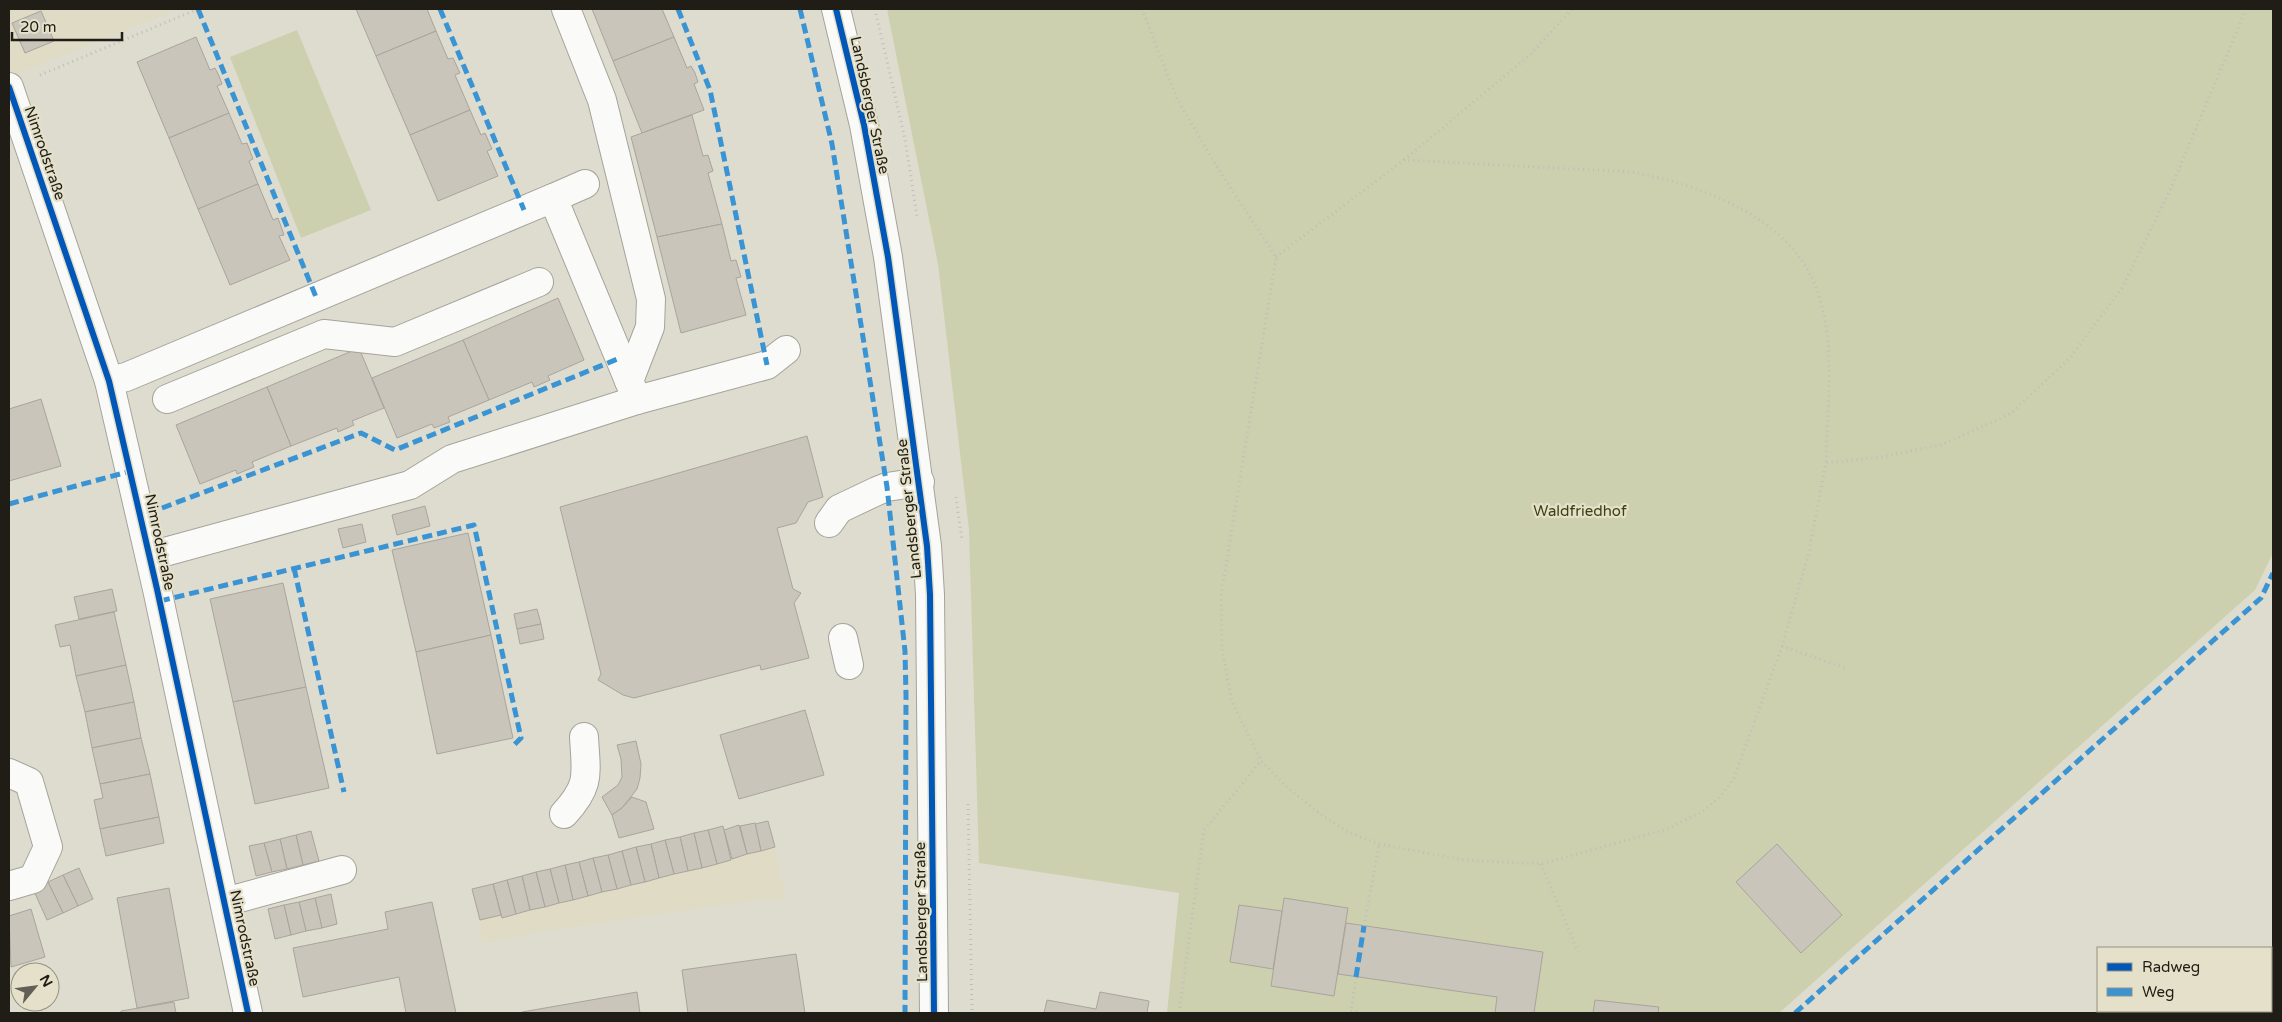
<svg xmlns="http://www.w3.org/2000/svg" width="2282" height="1022" viewBox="0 0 2282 1022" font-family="'Varela Round',sans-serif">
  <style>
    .built { fill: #dfdbc4 }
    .green { fill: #cdd0ae }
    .building { fill: #c9c5bb; stroke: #a9a49c }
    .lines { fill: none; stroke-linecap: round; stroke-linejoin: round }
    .minor-casing { stroke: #a5a39a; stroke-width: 30 }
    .path { stroke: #bfbeba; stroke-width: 3; stroke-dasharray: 1 4; stroke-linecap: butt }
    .minor { stroke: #fafaf8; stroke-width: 28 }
    .quiet { stroke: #3a94d3; stroke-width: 5; stroke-dasharray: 10 5; stroke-linecap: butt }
    .cycleway-casing { stroke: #e4e0c9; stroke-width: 9 }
    .cycleway { stroke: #0057b8; stroke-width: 6 }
    .labels { text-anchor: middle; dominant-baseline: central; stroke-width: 4.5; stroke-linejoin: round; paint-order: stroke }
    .street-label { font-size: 15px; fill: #1f1d15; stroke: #e4e0c9 }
    .park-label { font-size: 15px; fill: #3d4111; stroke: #e4e0c9 }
  </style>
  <rect width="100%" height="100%" fill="#dedccf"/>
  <g class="built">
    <path d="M9,9H178L9,77Z"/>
    <path d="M768,821L786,898L735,903L539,932L483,943L472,889L723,826L724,830Z"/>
  </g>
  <g class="green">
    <path d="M887,9H2273V553L2255,590L1779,1013H1167L1179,893L979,863L969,530L938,264Z"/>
    <path d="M297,30L371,210L301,238L230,57Z"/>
  </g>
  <g class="building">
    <path d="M356,9H427L436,31L376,56Z"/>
    <path d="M592,9H662L674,37L613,61Z"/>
    <path d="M41,11L54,41L25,53L12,23Z"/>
    <path d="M436,31L448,59L453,58L460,73L455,75L470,110L410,135L376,56Z"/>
    <path d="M196,37L210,70L215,68L219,76L222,84L217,86L229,113L169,138L137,62Z"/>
    <path d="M674,37L687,68L691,66L695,73L698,82L694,84L704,110L642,133L613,61Z"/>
    <path d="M470,110L481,135L485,133L492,149L487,151L498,176L438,201L410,135Z"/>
    <path d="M229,113L242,144L247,143L253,159L249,161L258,184L198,209L169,138Z"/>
    <path d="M692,115L703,156L708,155L713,171L708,173L722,224L657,237L631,137Z"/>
    <path d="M258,184L273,220L278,218L284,235L279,236L290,260L230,285L198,209Z"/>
    <path d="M722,224L731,261L736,260L741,277L736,278L746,315L681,333L657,237Z"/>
    <path d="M558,298L584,360L548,376L550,380L534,387L532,382L489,400L463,340Z"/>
    <path d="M463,340L489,400L448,417L450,422L434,428L432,424L397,438L372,378Z"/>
    <path d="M359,348L384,408L352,421L354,425L338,432L337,428L291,446L267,387Z"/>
    <path d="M267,387L291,446L252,462L254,467L237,474L236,470L200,484L176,425Z"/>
    <path d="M41,399L61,466L9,481V409Z"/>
    <path d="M807,436L823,497L808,502L796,523L777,528L793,589L801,593L794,603L809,658L761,670L760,665L634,698L623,695L598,680L601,674L560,507Z"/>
    <path d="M425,506L430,526L397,535L392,515Z"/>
    <path d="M362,524L366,542L343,548L338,529Z"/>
    <path d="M468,533L491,635L416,652L392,550Z"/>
    <path d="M283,583L306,687L233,702L210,599Z"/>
    <path d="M112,589L117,611L79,619L74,597Z"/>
    <path d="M537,609L541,624L517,629L514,614Z"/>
    <path d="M114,612L126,665L76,676L70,645L60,647L55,625Z"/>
    <path d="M541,624L544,639L520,644L517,629Z"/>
    <path d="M491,635L513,738L437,754L416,652Z"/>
    <path d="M126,665L134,702L85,712L76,676Z"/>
    <path d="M306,687L329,788L255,804L233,702Z"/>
    <path d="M134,702L141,738L92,748L85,712Z"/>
    <path d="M805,710L824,775L739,799L720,735Z"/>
    <path d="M141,738L150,774L100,784L92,748Z"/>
    <path d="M636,741L641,764L640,778L637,789L622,808L612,815L602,797L618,785L622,777L621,759L617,745Z"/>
    <path d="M150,774L159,817L100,829L94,800L103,798L100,784Z"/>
    <path d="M632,797L646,802L654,829L619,838L612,815L622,808Z"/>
    <path d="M159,817L164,843L106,856L100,829Z"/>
    <path d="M768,821L775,847L761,851L755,824Z"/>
    <path d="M755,823L761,851L747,854L740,826Z"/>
    <path d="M739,825L747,854L732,859L724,830Z"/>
    <path d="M723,826L731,860L717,864L708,830Z"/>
    <path d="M708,830L717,864L702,868L694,833Z"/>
    <path d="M311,831L319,861L303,865L296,835Z"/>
    <path d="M694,833L702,868L688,871L680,837Z"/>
    <path d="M296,835L303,865L287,869L280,839Z"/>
    <path d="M680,837L688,871L674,874L665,840Z"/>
    <path d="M280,839L287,869L272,872L264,843Z"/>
    <path d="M665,840L674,874L659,878L651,844Z"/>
    <path d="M264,843L272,872L256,876L249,846Z"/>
    <path d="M651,844L659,878L645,882L636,847Z"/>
    <path d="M1777,844L1842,915L1801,953L1736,882Z"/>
    <path d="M636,847L645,882L631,885L622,851Z"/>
    <path d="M622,851L631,885L617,889L608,855Z"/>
    <path d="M608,855L617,889L602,892L593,858Z"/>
    <path d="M593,858L602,892L588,896L579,862Z"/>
    <path d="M579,862L588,896L573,900L565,865Z"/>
    <path d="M565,865L573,900L559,903L550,869Z"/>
    <path d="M79,868L93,899L78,906L63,875Z"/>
    <path d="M550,869L559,903L545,907L536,872Z"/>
    <path d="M536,872L545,907L530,910L522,876Z"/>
    <path d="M63,875L78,906L63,913L48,882Z"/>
    <path d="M522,876L530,910L516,914L507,880Z"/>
    <path d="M507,880L516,914L502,918L493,884Z"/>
    <path d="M48,882L63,913L47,920L33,889Z"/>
    <path d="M493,884L501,915L480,920L472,889Z"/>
    <path d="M169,888L189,998L137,1008L117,898Z"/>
    <path d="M331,894L337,924L322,928L315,898Z"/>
    <path d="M315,898L322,928L306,931L299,902Z"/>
    <path d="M1284,898L1348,908L1334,996L1271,986Z"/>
    <path d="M299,902L306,931L291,935L284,905Z"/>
    <path d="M432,902L456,1013H406L399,977L303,997L293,948L388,929L385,912Z"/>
    <path d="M284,905L291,935L275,939L268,909Z"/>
    <path d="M1239,905L1282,911L1273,969L1230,962Z"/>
    <path d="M31,909L45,957L11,967L9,916Z"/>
    <path d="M1346,923L1543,952L1534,1013H1495L1497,997L1338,974Z"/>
    <path d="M796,954L805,1013H688L682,970Z"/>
    <path d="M637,992L640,1013H523L522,1012Z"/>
    <path d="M1100,992L1149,1001L1147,1013H1044L1047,1000L1096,1009Z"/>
    <path d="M1595,1000L1659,1007L1658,1013H1593Z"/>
    <path d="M174,1002L176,1013H121V1011Z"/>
  </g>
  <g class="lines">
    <g class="minor-casing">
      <g id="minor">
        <path d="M566,9L602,100L651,299L650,327L629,381"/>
        <path d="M836,9L864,125L888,257L927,546L930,595L934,1013"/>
        <path d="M9,87L109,381L157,589L248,1013"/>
        <path d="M553,198L585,184"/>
        <path d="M109,381L126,377L553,198L637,400L452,459L410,485L150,556"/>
        <path d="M167,399L324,334L395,342L539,282"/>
        <path d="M637,400L767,365L786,350"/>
        <path d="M829,523L839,509L877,491L887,487L920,482"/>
        <path d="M843,638L849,665"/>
        <path d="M9,773L29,782L48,847L33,879L9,886"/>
        <path d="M564,814C591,785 586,774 584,737"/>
        <path d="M225,902L342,870"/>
      </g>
    </g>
    <g class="path">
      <path d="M875,9L905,139L917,216"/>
      <path d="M1142,9L1177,99L1217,167L1276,257L1221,596L1222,649L1232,702L1261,761L1288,788L1319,813L1348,832L1379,844L1464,860L1541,864L1667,829L1702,812L1720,797L1734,778L1782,646L1808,556L1826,463L1881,457L1941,445L2010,414L2069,359L2122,288L2171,188L2246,9"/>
      <path d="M40,75L198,9"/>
      <path d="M1404,160L1530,55L1572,9"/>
      <path d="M1276,257L1404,160L1632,172C1704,186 1795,218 1819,296C1836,349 1827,409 1826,463"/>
      <path d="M956,497L962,540"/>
      <path d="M1782,646L1848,669"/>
      <path d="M968,804L972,1013"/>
      <path d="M1541,864L1578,952"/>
      <path d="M1364,926L1379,844"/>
      <path d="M1351,1011L1363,1013"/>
      <path d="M1179,1013L1204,830L1261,761"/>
      <path d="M1351,1013L1356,977"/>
    </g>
    <use href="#minor" class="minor"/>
    <g class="quiet">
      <path d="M198,9L316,297"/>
      <path d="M440,9L524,210"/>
      <path d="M678,9L710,90L767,365"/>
      <path d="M800,9L832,144L887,487L905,651L906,695L905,1013"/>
      <path d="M9,504L131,471"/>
      <path d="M162,508L361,433L395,450L620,358"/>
      <path d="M294,568L344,792"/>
      <path d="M160,601L474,525L521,738L513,746"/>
      <path d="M1356,977L1364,926"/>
      <path d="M1795,1013L2261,598L2273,573"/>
    </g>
    <g class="cycleway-casing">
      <g id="cycleway">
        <path d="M836,9L864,125L888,257L927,546L930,595L934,1013"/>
        <path d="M9,87L109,381L157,589L248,1013"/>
      </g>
    </g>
    <use href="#cycleway" class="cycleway"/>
  </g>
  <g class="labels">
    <g class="street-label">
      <text transform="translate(870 105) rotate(78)">Landsberger Straße</text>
      <text transform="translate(45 153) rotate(71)">Nimrodstraße</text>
      <text transform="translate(909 509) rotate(-96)">Landsberger Straße</text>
      <text transform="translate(160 542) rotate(78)">Nimrodstraße</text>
      <text transform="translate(921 912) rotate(-91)">Landsberger Straße</text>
      <text transform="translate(245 938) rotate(78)">Nimrodstraße</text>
    </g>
    <g class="park-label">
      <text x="1580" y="511">Waldfriedhof</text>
    </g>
  </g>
  <rect width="2282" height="1022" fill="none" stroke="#1f1d15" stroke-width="20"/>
  <rect x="2097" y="947" width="175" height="65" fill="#e4e0c9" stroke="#959281"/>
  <rect x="2107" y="963" width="25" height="8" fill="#0057b8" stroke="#959281"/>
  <text x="2142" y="972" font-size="15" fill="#1f1d15">Radweg</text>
  <rect x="2107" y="988" width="25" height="8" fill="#3a94d3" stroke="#959281"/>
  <text x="2142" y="997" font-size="15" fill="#1f1d15">Weg</text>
  <g transform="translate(35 987) rotate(61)"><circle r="24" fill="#e4e0c9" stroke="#959281"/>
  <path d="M0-4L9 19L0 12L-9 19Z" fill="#626056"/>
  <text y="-8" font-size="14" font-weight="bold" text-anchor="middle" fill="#1f1d15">N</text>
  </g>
  <path d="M12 32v8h110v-8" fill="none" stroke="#1f1d15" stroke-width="2.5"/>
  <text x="20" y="32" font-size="15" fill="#1f1d15" stroke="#e4e0c9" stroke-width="4" paint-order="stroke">20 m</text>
</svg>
